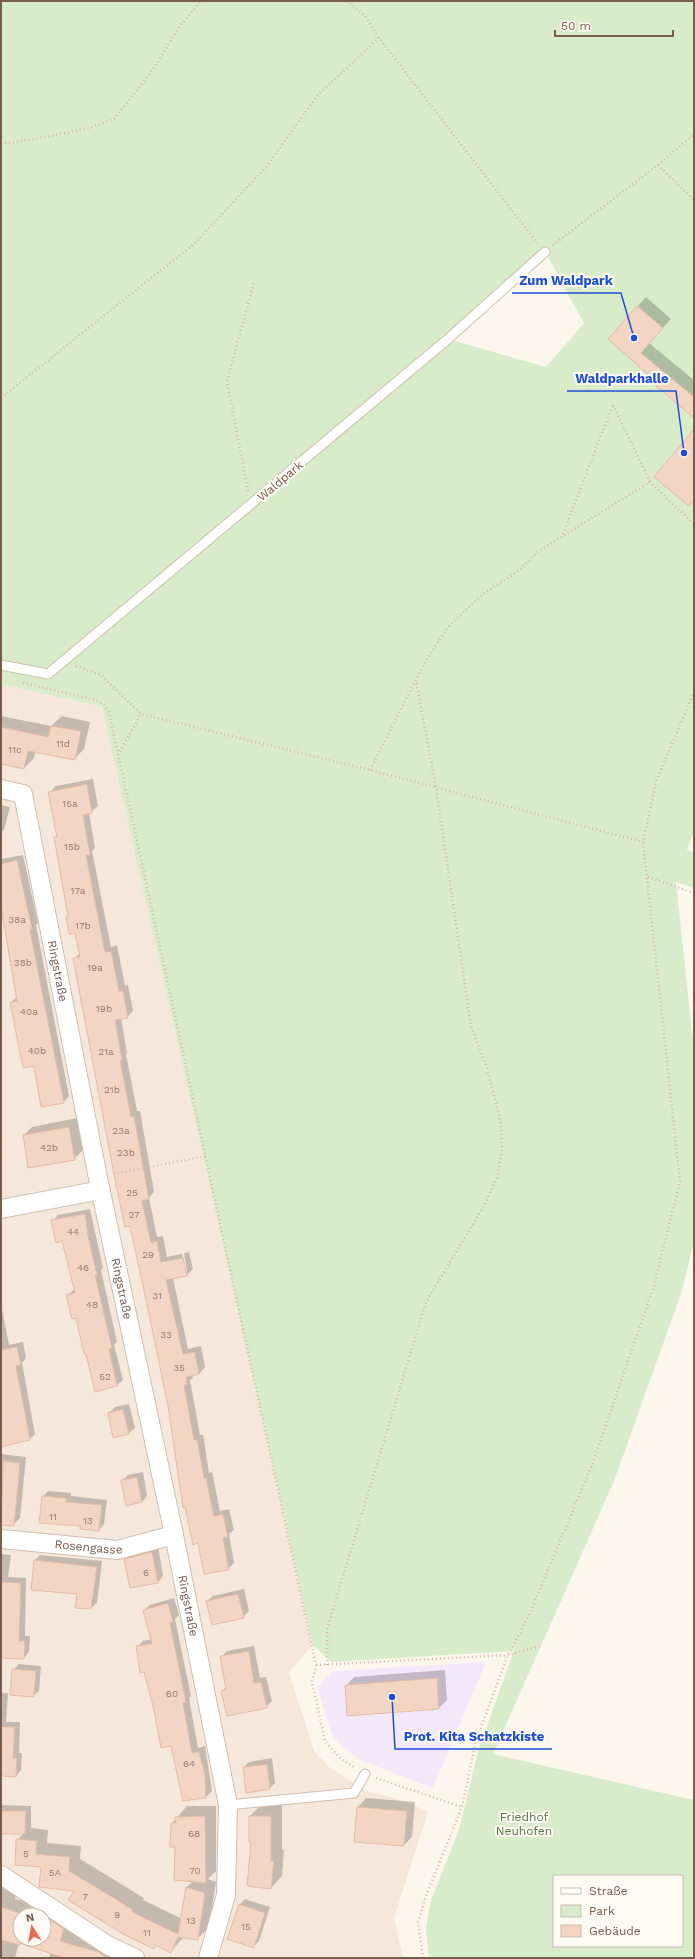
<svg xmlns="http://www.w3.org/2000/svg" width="695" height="1959" viewBox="0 0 695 1959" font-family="'Work Sans',sans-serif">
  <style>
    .residential { fill: #f5e8da; fill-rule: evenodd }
    .education { fill: #f3e8fa }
    .green { fill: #d8ecc9; fill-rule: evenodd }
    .shadow { fill: #0003; fill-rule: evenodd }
    .building { fill: #f3d5c3; stroke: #e6bba3 }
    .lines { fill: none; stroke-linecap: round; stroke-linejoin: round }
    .service-casing { stroke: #d1beb0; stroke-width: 11 }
    .minor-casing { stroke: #d1beb0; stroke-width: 20 }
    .path { stroke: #d9b8a5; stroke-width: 2.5; stroke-dasharray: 1 3; stroke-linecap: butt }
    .service { stroke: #fff; stroke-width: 9 }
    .minor { stroke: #fff; stroke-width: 18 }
    .labels { text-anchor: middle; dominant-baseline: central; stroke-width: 4; stroke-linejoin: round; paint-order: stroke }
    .number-label { font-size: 10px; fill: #987a6a }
    .street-label { font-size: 12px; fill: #7a5c4d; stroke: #fffaf3 }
    .park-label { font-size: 12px; fill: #537a41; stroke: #fffaf3 }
    .leader { fill: none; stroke: #1d4ed8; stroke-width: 1.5 }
    .callout-dot { fill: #1d4ed8; stroke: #fffaf3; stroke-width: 1.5 }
    .callout-label { font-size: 13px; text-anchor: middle; font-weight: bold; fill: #1d4ed8; stroke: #fffaf3; stroke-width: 4; stroke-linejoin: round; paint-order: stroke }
  </style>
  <rect width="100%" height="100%" fill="#fdf6ec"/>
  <path class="residential" d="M1,684L102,707L313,1645L289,1672L314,1751L329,1767L365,1790L407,1802L428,1812L394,1918L403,1958H1ZM20,1915H44V1939H20Z"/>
  <path class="education" d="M486,1662L433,1788L360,1760L345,1749L332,1735L317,1687L333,1671Z"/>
  <path class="green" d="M1,1H694V831L687,850L694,853V888L676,882L694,1051V1241L682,1291L614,1481L493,1754L694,1800V1958H429L426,1928L431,1900L459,1830L478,1751L514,1651L331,1662L313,1645L102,707L1,684ZM545,252L584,323L546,367L448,339ZM554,1876H682V1946H554Z"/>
  <g class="shadow">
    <path d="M646,297L671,319L649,343L694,380V417L609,339Z"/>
    <path d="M1,716L51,726L62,716L90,722L84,749L74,759L35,752L34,758L24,768L1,763Z"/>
    <path d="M93,779L98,806L89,813L95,848L92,851L111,947L117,945L125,986L128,985L133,1011L127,1017L121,1018L127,1053L126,1054L137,1111H140L154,1192L149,1198L157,1237L163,1236L167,1257L182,1254L185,1272H187L184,1253L189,1252L193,1269L187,1275L173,1278L188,1349L201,1346L205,1367L199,1374L192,1375L193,1378L190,1380L200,1435L203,1434L209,1473L212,1472L220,1511L229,1509L234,1530L229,1534L234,1563L228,1569L199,1542L186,1506L169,1406L74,959L80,953L76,932L67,917L69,915L55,838L58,834L50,792L56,786Z"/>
    <path d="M1,805L10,807L4,830L1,833Z"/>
    <path d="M23,855L38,923L36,925L69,1096L64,1102L35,1064L11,1002L17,997L8,951L10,949L1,901V859Z"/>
    <path d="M77,1118L83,1150L74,1159L24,1135L32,1127Z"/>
    <path d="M90,1209L103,1268L101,1270L117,1342L114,1345L123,1380L117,1385L67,1295L75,1289L63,1240L53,1220L58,1215Z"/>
    <path d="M1,1304L9,1345L23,1342L26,1358L22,1363L35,1434L30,1439L1,1446Z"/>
    <path d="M129,1404L135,1428L129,1433L114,1437L109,1413L115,1407Z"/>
    <path d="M1,1454L26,1457L20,1518L13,1525L1,1524Z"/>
    <path d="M143,1472L147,1496L142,1502L122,1481L128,1475Z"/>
    <path d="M48,1491L71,1493V1496L107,1500L104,1524L99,1530L81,1525L43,1497Z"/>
    <path d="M158,1546L163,1576L158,1582L125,1559L131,1554Z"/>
    <path d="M1,1554L11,1555L8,1577L26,1578L25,1636H30L29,1652L24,1658L1,1657Z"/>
    <path d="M40,1555L102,1561L97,1603L91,1608L76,1607L78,1594L35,1560Z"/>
    <path d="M244,1589L249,1611L243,1617L207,1601L213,1596Z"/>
    <path d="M174,1598L179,1615L175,1619L191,1696L189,1698L198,1748L205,1746L212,1791L206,1797L171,1745L155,1709L137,1647L143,1641L152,1639L144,1610L150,1605Z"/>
    <path d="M254,1646L260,1678L266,1677L272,1701L266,1707L222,1691L226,1687L221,1657L227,1651Z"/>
    <path d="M19,1664L41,1666L39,1691L33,1696L13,1670Z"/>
    <path d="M445,1670L447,1700L439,1708L346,1686L354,1677Z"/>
    <path d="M1,1693H8L6,1722H20L19,1753H22L21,1770L16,1776L1,1775Z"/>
    <path d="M272,1758L275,1783L270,1788L244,1767L249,1762Z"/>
    <path d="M366,1798L415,1802L412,1837L404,1845L358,1807Z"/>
    <path d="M1,1805L31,1806V1828L48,1830L47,1843L81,1846L80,1859L126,1887L144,1898L143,1900L182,1919L187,1887L193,1881L176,1846L172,1823L187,1806H216V1871L208,1879L216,1882L209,1927L197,1939L184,1937L171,1951L156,1945L153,1948L42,1866L17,1840L24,1833H1Z"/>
    <path d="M261,1805H282V1850H284L282,1876L271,1888L252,1841L250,1816Z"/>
    <path d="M1,1884L17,1888L15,1899L48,1908L72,1922L69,1931L97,1939L124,1958H49L51,1952L19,1943L15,1958H1ZM20,1915H44V1939H20Z"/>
    <path d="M245,1899L270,1907L259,1941L253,1947L239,1905Z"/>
  </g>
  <g class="building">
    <path d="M637,306L663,328L641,353L694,397V418L648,379L650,376L608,339Z"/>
    <path d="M694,429V499L689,506L654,477Z"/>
    <path d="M51,726L81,731L75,760L28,751L24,769L1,764V727L48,737Z"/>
    <path d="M87,784L92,813L83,815L90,855H86L105,952L111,951L119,991H123L128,1018L115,1020L122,1060H120L131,1117L134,1116L149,1199L142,1201L151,1243L157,1241L161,1262L183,1258L187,1276L166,1280L183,1354L195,1352L199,1374L186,1377L187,1385H184L194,1440H197L204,1478H206L214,1516L223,1514L228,1537L223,1538L229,1570L204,1574L198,1543L193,1545L185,1507L183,1508L168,1406L148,1309L130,1226L125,1227L116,1185L73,958L80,957L75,933L69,934L66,916H68L54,837H57L48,792Z"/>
    <path d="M17,860L32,929L30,930L64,1103L41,1107L34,1066L23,1068L10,1002L17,1001L1,906V864Z"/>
    <path d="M69,1127L75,1160L28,1168L23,1135Z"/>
    <path d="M85,1214L88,1236L97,1275H95L112,1348L109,1349L117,1386L95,1392L86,1354H84L76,1318L72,1319L66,1295L75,1293L62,1241L56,1243L51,1220Z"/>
    <path d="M17,1347L21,1365L16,1366L30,1440L1,1447V1350Z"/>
    <path d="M123,1409L129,1434L113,1438L108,1413Z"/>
    <path d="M3,1461L20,1463L14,1526L1,1525Z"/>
    <path d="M137,1477L142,1502L126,1506L121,1480Z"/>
    <path d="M42,1496L66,1498V1502L102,1505L99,1531L80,1529V1526L39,1523Z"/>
    <path d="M152,1552L158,1583L130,1588L124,1559Z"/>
    <path d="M34,1560L97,1567L91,1609L75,1608L77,1594L31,1590Z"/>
    <path d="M1,1582L21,1583L19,1641H25L24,1659L1,1658Z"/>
    <path d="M238,1594L244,1618L212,1625L206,1601Z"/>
    <path d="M168,1603L173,1622L170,1623L186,1702L183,1703L192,1753L199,1752L205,1775L206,1798L183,1801L171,1746L161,1748L154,1710L144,1672L140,1673L136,1646L152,1644L143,1610Z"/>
    <path d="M249,1651L254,1683L261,1682L267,1708L227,1716L221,1691L226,1690L220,1656Z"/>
    <path d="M12,1669L36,1671L34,1697L10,1695Z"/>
    <path d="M437,1678L439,1709L347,1716L345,1685Z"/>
    <path d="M1,1727H15L13,1758H17L16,1777L1,1776Z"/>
    <path d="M267,1764L270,1789L246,1793L243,1767Z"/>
    <path d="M357,1807L407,1811L404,1846L354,1842Z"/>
    <path d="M1,1811H26L25,1834H1Z"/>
    <path d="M205,1816L206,1883L174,1880L175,1847H170L171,1823H176L175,1817Z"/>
    <path d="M249,1816H271V1861H274L271,1889L247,1886L251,1842H249Z"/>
    <path d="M16,1839L37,1841L36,1854L70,1857L69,1871L114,1898L133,1910L132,1912L178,1934L186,1887L205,1893L198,1940L178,1937L171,1953L155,1945L154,1949L123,1934L68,1900L74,1891L39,1887L41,1867L15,1865Z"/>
    <path d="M239,1904L265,1913L254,1948L227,1939Z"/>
    <path d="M1,1907L20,1913V1939H44V1919L52,1921L64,1929L60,1941L98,1952L108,1958H64L20,1943V1945L1,1940Z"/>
  </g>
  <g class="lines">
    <g class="service-casing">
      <g id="service">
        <path d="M1,665L48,674L448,339L545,252"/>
        <path d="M228,1805L354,1793L365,1774"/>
      </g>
    </g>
    <g class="minor-casing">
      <g id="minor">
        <path id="s1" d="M1,789L23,794L98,1178L174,1535L228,1805L226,1895L208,1958"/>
        <path d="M1,1209L101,1190"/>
        <path id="s2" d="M1,1539L117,1550L174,1535"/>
        <path d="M1,1875L109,1946L135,1958"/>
      </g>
    </g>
    <g class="path">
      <path d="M347,1L365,16L379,38L537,243"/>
      <path d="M1,144L36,139L89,128L114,119L152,71L180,26L201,1"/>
      <path d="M658,165L694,200"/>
      <path d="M553,245L658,165L694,134"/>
      <path d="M1,398L195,243L266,167L318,95L379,38"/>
      <path d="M613,405L650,482"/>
      <path d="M248,491L227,381L254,282"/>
      <path d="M563,534L613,405"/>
      <path d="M76,666L101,675L141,714L370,770L643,842"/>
      <path d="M23,683L96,700L103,704L109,712L316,1665L312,1682L325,1741L342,1760L356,1768"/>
      <path d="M118,755L141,714"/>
      <path d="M370,770L424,664L448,627L483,594L517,572L539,551L650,482L694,524"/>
      <path d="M648,877L694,893"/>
      <path d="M114,1174L206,1156"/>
      <path d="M316,1665L508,1655L541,1646"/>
      <path d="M327,1665V1629L426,1302L485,1204L497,1178L502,1150L501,1123L487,1068L471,1026L436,788L416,680"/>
      <path d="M376,1778L462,1807"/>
      <path d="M423,1958L418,1922L427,1893L462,1807L476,1740L508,1655L529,1615L592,1465L654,1286L680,1181L643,842L656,782L694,692"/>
    </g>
    <use href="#service" class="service"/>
    <use href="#minor" class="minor"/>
  </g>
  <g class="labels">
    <g class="number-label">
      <text x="63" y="743">11d</text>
      <text x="15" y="749">11c</text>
      <text x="70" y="803">15a</text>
      <text x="72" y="846">15b</text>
      <text x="78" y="890">17a</text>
      <text x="17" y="919">38a</text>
      <text x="83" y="925">17b</text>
      <text x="23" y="962">38b</text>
      <text x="95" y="967">19a</text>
      <text x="104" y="1008">19b</text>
      <text x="29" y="1011">40a</text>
      <text x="37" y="1050">40b</text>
      <text x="106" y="1051">21a</text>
      <text x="112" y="1089">21b</text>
      <text x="121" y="1130">23a</text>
      <text x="49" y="1147">42b</text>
      <text x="126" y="1152">23b</text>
      <text x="132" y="1192">25</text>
      <text x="134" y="1214">27</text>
      <text x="73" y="1231">44</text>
      <text x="148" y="1254">29</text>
      <text x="83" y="1267">46</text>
      <text x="157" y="1295">31</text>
      <text x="92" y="1304">48</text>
      <text x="166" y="1334">33</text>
      <text x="179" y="1367">35</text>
      <text x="105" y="1376">52</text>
      <text x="53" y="1516">11</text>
      <text x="88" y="1520">13</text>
      <text x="146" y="1572">6</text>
      <text x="172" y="1693">60</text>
      <text x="189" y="1763">64</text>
      <text x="194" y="1833">68</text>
      <text x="26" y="1853">5</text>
      <text x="195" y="1870">70</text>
      <text x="55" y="1872">5A</text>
      <text x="85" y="1896">7</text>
      <text x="117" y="1914">9</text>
      <text x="191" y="1920">13</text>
      <text x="246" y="1926">15</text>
      <text x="147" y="1932">11</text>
    </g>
    <g class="street-label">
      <text transform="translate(280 481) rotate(-40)">Waldpark</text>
      <text stroke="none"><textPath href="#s1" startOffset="203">Ringstraße</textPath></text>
      <text stroke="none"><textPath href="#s1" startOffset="527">Ringstraße</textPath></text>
      <text stroke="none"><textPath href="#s2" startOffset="88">Rosengasse</textPath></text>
      <text stroke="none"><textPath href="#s1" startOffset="851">Ringstraße</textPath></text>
    </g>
    <g class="park-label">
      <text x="524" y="1817">Friedhof<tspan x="524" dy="14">Neuhofen</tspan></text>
    </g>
  </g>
  <path class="leader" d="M634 338L621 293H512M684 453L676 391H567M392 1697L395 1749H552"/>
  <g class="callout-dot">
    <circle cx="634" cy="338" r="4"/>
    <circle cx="684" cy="453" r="4"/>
    <circle cx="392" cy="1697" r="4"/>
  </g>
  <g class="callout-label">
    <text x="566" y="285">Zum Waldpark</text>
    <text x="622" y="383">Waldparkhalle</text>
    <text x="474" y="1741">Prot. Kita Schatzkiste</text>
  </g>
  <rect width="695" height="1959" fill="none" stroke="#7a5c4d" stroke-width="4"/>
  <rect x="553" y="1875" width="130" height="72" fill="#fffaf3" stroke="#cabbb1"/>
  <rect x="561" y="1888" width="20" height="6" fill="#ffffff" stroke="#cabbb1"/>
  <text x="589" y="1895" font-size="12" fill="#7a5c4d">Straße</text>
  <rect x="561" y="1905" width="20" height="12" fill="#d8ecc9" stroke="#cabbb1"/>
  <text x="589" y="1915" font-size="12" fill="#7a5c4d">Park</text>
  <rect x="561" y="1925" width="20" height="12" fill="#f3d5c3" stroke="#cabbb1"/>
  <text x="589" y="1935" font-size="12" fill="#7a5c4d">Gebäude</text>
  <g transform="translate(32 1927) rotate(349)"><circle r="19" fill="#fffaf3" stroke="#cabbb1"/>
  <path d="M0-3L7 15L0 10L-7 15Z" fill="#e76f51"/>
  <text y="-6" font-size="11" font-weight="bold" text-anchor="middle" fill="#7a5c4d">N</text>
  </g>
  <path d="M555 30v6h118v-6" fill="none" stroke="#7a5c4d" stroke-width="2"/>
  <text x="561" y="30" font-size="12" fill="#7a5c4d" stroke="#fffaf3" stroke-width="3" paint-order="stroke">50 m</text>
</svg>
